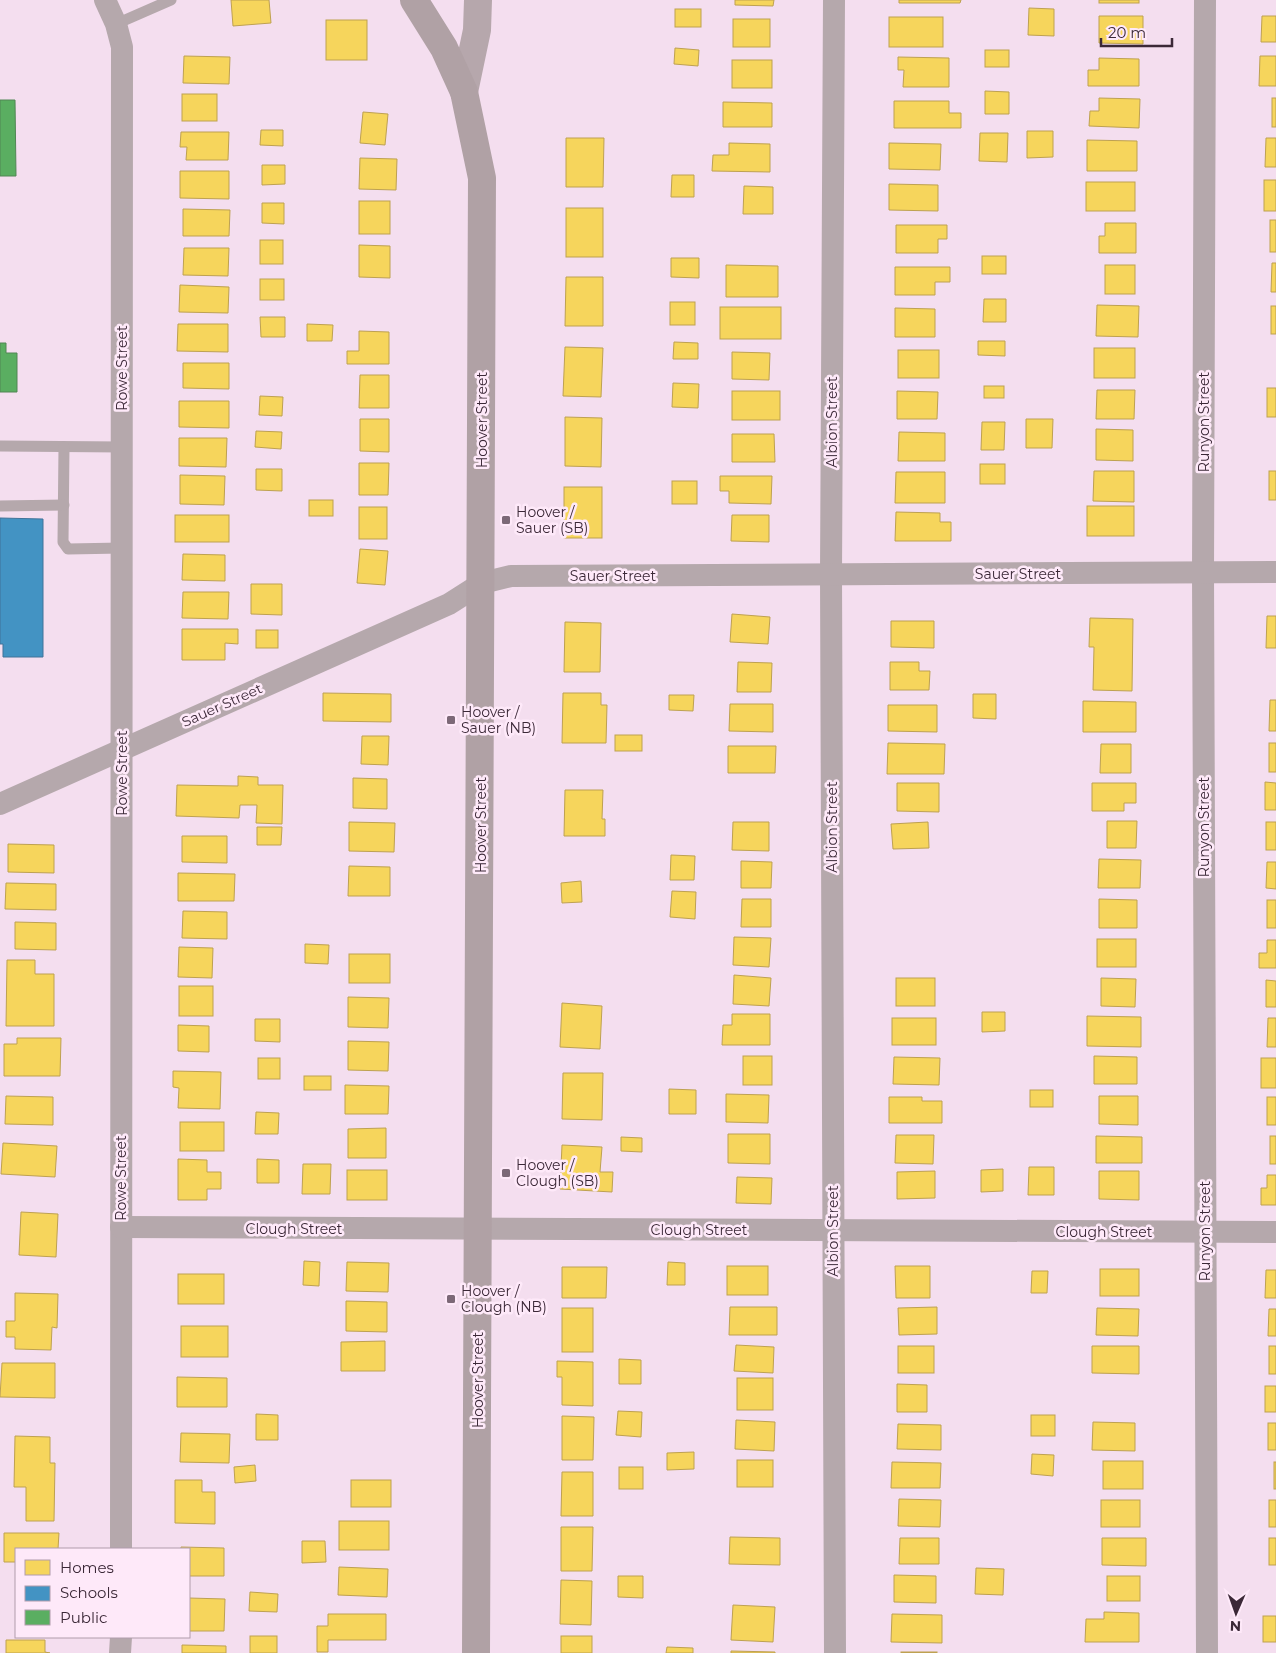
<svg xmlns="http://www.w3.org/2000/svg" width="1276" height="1653" viewBox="0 0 1276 1653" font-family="Montserrat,sans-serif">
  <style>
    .homes { fill: #f6d55c; stroke: #bea151 }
    .schools { fill: #4393c3; stroke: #417399 }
    .public { fill: #5aae61; stroke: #518654 }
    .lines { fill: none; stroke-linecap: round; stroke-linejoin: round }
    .lane { stroke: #b5a8ac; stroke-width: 11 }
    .street { stroke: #b5a8ac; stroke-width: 22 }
    .secondary { stroke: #b6a7ac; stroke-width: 28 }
    .primary { stroke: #b0a1a5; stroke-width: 28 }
    .poi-dot { fill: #7c6877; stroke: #fee9f9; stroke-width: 2 }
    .labels { text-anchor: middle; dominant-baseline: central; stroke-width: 5; stroke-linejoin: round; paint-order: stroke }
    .street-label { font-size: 14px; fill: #3b2837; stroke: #fee9f9 }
    .poi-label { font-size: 14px; fill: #3b2837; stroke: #fee9f9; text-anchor: start }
  </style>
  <rect width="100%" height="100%" fill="#f4deef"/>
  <g class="homes">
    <path d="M231,0H269L271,23L233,26Z"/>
    <path d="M735,0H774L773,6L735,5Z"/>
    <path d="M899,0H961L960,3H899Z"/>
    <rect x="1099" y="0" width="40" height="3"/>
    <path d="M1029,8L1054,9V36L1028,35Z"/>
    <rect x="675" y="9" width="26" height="18"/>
    <path d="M1099,16H1143V44L1099,43Z"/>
    <path d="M1262,16H1276V42H1261Z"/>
    <rect x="889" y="17" width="54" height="30"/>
    <rect x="733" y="19" width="37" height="28"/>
    <rect x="326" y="20" width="41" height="40"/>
    <path d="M675,48L699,50L698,66L674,64Z"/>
    <rect x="985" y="50" width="24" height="17"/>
    <path d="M184,56L230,57L229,84L183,83Z"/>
    <path d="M1260,56H1276V86H1259Z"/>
    <path d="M898,57L949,58V87H903L904,70H898Z"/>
    <path d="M1099,58L1139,59V86H1088V70H1099Z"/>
    <rect x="732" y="60" width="40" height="28"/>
    <path d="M985,91L1009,92V114H985Z"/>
    <rect x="182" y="94" width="35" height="27"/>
    <path d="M1099,98L1140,99L1139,128L1089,126L1090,111H1099Z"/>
    <rect x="1272" y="98" width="4" height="29"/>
    <path d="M894,101H949V113H961V128H894Z"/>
    <path d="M723,102L772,103V127H723Z"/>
    <path d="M363,112L388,114L385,145L360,143Z"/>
    <path d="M261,130H283V146L260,145Z"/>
    <path d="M1027,131H1053V157L1027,158Z"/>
    <path d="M181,132H229L228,160H186L187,147H180Z"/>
    <path d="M980,133H1008L1007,162L979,161Z"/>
    <path d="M566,138H604L603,187H566Z"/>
    <path d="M1266,138H1276V167H1265Z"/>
    <path d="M1087,140L1137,141V171H1087Z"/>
    <path d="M729,143L770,144V172L712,171L713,155H729Z"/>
    <path d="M889,143L941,144L940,170L889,169Z"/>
    <path d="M360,158L397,159L396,190L359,189Z"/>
    <path d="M262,165H285V184L262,185Z"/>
    <path d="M180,171H229V199L180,198Z"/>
    <path d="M672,175H694V197H671Z"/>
    <rect x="1264" y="180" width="12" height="31"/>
    <rect x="1086" y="182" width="49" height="29"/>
    <path d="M889,184L938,185V211L889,210Z"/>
    <path d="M744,186L773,187V214H743Z"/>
    <rect x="359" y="201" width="31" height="33"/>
    <path d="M262,203H284V224L262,223Z"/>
    <rect x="566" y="208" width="37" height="49"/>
    <path d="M183,209L230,210L229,236H183Z"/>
    <rect x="1270" y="220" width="6" height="32"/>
    <path d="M1105,223H1136V253H1099V236H1105Z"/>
    <path d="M896,225H947V239H938V253H896Z"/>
    <rect x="260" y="240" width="23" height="24"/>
    <path d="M359,245L390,246V278L359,277Z"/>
    <path d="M184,248H229L228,276L183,275Z"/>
    <rect x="982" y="256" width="24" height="18"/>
    <path d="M671,258H699V278L671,277Z"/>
    <path d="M1272,263H1276V292H1271Z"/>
    <path d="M726,265L778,266V297H726Z"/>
    <rect x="1105" y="265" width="30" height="29"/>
    <path d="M895,267H950V282H935V295H895Z"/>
    <path d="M566,277H603V326H565Z"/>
    <rect x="260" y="279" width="24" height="21"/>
    <path d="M180,285L229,287L228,313L179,312Z"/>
    <path d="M984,299H1006V322H983Z"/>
    <rect x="670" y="302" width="25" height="23"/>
    <path d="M1097,305L1139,306L1138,337L1096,336Z"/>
    <rect x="1271" y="306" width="5" height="28"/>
    <rect x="720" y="307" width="61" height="32"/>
    <path d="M895,308L935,309V337H895Z"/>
    <path d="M260,317H285V337H261Z"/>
    <path d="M178,324H228V352L177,351Z"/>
    <path d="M307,324L333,325L332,341H307Z"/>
    <path d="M359,331L389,332V364H347V351H359Z"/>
    <path d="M978,341H1005V356L978,355Z"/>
    <path d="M674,342L698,343V359H673Z"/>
    <path d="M565,347L603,348L601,397L563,396Z"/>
    <rect x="1094" y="348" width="41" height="30"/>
    <rect x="898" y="350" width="41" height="28"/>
    <path d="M732,352L770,353L769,380L732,379Z"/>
    <path d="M183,363H229V389L183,388Z"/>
    <path d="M360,375H389V408H359Z"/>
    <path d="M673,383L699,384L698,408L672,407Z"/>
    <rect x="984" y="386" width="20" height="12"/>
    <rect x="1267" y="388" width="9" height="29"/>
    <path d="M1097,390H1135L1134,419H1096Z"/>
    <rect x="732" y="391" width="48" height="29"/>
    <path d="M897,391L938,392L937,419H897Z"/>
    <path d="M260,396L283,397L282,416L259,415Z"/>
    <path d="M179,401H229V428L179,427Z"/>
    <path d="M565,417L602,418L601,467L565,466Z"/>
    <path d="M360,419H389V452L360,451Z"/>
    <path d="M1026,419H1053L1052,448H1026Z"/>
    <path d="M982,422H1005L1004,450H981Z"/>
    <path d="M1096,429L1133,430V461L1096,460Z"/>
    <path d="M256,431L282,432L281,449L255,447Z"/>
    <path d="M899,432L945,433V461H898Z"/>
    <path d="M732,434H774L775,462H732Z"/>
    <path d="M179,438H227L226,467L179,466Z"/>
    <path d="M359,463H389L388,495H359Z"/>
    <rect x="980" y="464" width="25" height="20"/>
    <path d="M256,469H282V491L256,490Z"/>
    <path d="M1094,471H1134V502L1093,501Z"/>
    <rect x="1269" y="471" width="7" height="29"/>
    <path d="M896,472H945V503H895Z"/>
    <path d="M180,475L225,476L224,505L180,504Z"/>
    <path d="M720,476H772L771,504L729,503V491H720Z"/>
    <rect x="672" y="481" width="25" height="23"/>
    <rect x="564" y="487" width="38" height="51"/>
    <rect x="309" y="500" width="24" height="16"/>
    <rect x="1087" y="506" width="47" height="30"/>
    <rect x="359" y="507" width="28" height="32"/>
    <path d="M896,512L940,513V522H951V541H895Z"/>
    <rect x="175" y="515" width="54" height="27"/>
    <path d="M732,515H769V542L731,541Z"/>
    <path d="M360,549L388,551L385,585L357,583Z"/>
    <path d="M183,554L225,555V581L182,580Z"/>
    <path d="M251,584H282V615L251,614Z"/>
    <path d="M183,592H229L228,619L182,618Z"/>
    <path d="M732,614L770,617L768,644L730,642Z"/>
    <path d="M1267,616H1276V648H1266Z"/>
    <path d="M1090,618L1133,619L1132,691L1093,690L1094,647H1089Z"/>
    <path d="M891,621H934V648L891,647Z"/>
    <path d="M565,622L601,623L600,672H564Z"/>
    <path d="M182,629H238V644L225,643V660H182Z"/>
    <rect x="256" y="630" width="22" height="18"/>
    <path d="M738,662L772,663L771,692H737Z"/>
    <path d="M890,662H919V671H930L929,690H890Z"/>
    <path d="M323,693L391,694V722L323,721Z"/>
    <path d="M563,693H601V705H607L606,743H562Z"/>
    <path d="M973,694H996V719L973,718Z"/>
    <path d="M669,695H694L693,711L669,710Z"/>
    <path d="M1270,700H1276V731H1269Z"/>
    <path d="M1083,701L1136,702V732H1083Z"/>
    <path d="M730,704H773V732L729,731Z"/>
    <path d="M888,705H937V732L888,731Z"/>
    <rect x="615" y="735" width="27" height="16"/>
    <path d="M362,736H389L388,765L361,764Z"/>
    <path d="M888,743L945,744L944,774H887Z"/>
    <rect x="1269" y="743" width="7" height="29"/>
    <path d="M1101,744H1131V773H1100Z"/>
    <path d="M728,746H776L775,773H728Z"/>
    <path d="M238,776L258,777V785H283L282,824L256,823L257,805H240L239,818L176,816L177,785L238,786Z"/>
    <path d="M353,778L387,779V809L353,808Z"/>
    <path d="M1265,782L1276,783V810H1265Z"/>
    <path d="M897,783H939V812L897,811Z"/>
    <path d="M1092,783H1136V803H1124V811H1092Z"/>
    <path d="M565,790H603L602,819H605V836H564Z"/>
    <path d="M1107,821H1137L1136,848H1107Z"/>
    <path d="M349,822L395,823L394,852L349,851Z"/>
    <path d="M733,822H769V851L732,850Z"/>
    <path d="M928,822L929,848L893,849L891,824Z"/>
    <rect x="1266" y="822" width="10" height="28"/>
    <path d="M257,827H282L281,845H257Z"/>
    <path d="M182,836H227V863L182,862Z"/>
    <path d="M8,844L54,845V873L8,872Z"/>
    <path d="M671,855L695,856L694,880H670Z"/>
    <path d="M1099,859L1141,860L1140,888H1098Z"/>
    <path d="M741,861L772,862L771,888H741Z"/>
    <path d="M1267,862H1276V889L1266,888Z"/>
    <path d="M349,866L390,867V896H348Z"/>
    <path d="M178,873L235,874L234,901H178Z"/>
    <path d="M581,881L582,902L562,903L561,883Z"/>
    <path d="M6,883L56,884V910L5,909Z"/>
    <path d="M672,891L696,892L695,919L670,917Z"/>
    <path d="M742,899H771V927H741Z"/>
    <path d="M1099,899L1137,900V928H1099Z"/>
    <rect x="1267" y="900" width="9" height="28"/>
    <path d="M183,911L227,912V939L182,938Z"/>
    <path d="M15,922L56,923V950L15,949Z"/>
    <path d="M734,937L771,938L769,967L733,965Z"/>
    <rect x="1097" y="939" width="39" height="28"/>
    <path d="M1267,940H1276V968H1259V953H1267Z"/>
    <path d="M305,944L329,945L328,964L305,963Z"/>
    <path d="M179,947L213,948L212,978L178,977Z"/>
    <rect x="349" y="954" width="41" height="29"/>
    <path d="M7,960H35V974H54V1026H6Z"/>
    <path d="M734,975L771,978L769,1006L733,1004Z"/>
    <rect x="896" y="978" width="39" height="28"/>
    <path d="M1101,978L1136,979L1135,1007L1101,1006Z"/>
    <path d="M1266,980L1276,981V1007H1266Z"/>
    <rect x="179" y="986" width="34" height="30"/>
    <path d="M348,997L389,998L388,1028L348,1027Z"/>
    <path d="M562,1003L602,1006L600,1049L560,1047Z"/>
    <path d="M982,1012H1005V1031L982,1032Z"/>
    <path d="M732,1014H770V1045H722L723,1025H732Z"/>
    <path d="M1087,1016L1141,1017V1047L1087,1046Z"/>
    <rect x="892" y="1018" width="44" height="27"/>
    <path d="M1268,1018H1276V1047H1267Z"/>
    <path d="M255,1019H280V1042L255,1041Z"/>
    <path d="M178,1025L209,1026V1052L178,1051Z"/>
    <path d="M17,1038H61L60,1076H4V1044H17Z"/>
    <path d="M348,1041L389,1042L388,1071L348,1070Z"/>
    <rect x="743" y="1056" width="29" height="29"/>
    <path d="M1094,1056L1137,1057V1084H1094Z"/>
    <path d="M894,1057L940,1058L939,1085L893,1084Z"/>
    <rect x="258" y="1058" width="22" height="21"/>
    <rect x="1261" y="1058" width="15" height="30"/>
    <path d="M173,1071L221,1072L220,1109L178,1108L179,1088L173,1087Z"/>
    <path d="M563,1073H603L602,1120L562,1119Z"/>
    <rect x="304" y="1076" width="27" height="14"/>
    <path d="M345,1085L389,1086L388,1114H345Z"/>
    <path d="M669,1089L696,1090V1114H669Z"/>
    <rect x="1030" y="1090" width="23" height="17"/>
    <path d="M726,1094L769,1095L768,1123L726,1122Z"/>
    <path d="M6,1096L53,1097V1125L5,1124Z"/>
    <path d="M1099,1096H1138V1125L1099,1124Z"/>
    <path d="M889,1097H922V1101H942V1123H889Z"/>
    <rect x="1267" y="1097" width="9" height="28"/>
    <path d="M256,1112L279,1113L278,1134H255Z"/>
    <rect x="180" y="1122" width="44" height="29"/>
    <path d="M386,1128V1158H348V1129Z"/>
    <path d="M728,1134H770V1164L728,1163Z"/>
    <path d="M896,1135H934L933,1164L895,1163Z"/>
    <path d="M1096,1136L1142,1137V1163H1096Z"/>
    <rect x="1270" y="1136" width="6" height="28"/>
    <path d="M621,1137L642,1138V1152L621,1151Z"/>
    <path d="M3,1143L57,1146L55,1177L1,1174Z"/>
    <path d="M562,1145L602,1147L600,1172H613L612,1192L560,1189Z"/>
    <path d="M178,1159L207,1160V1172H221V1189H207V1200H178Z"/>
    <path d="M257,1159L279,1160V1183H257Z"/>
    <path d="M303,1164H331L330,1194H302Z"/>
    <path d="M1029,1167H1054V1195H1028Z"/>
    <path d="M1003,1169V1191L981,1192V1170Z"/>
    <rect x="347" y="1170" width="40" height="30"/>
    <path d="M935,1171V1198L897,1199V1172Z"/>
    <path d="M1099,1171H1139V1200L1099,1199Z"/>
    <path d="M1267,1175H1276V1205H1261V1188H1267Z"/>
    <path d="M737,1177L772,1178L771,1204L736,1203Z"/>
    <path d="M21,1212L58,1214L56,1257L19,1255Z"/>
    <path d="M304,1261L320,1262L319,1286L303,1285Z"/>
    <path d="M347,1262L389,1263L388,1292L346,1291Z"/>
    <path d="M668,1262L685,1263V1285H667Z"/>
    <rect x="727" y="1266" width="41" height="29"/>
    <path d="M895,1266H930V1298H896Z"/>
    <path d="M562,1267H607L606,1298H562Z"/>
    <rect x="1100" y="1269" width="39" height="27"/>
    <path d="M1266,1270H1276V1298H1265Z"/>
    <path d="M1032,1271H1048L1047,1293H1031Z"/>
    <rect x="178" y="1274" width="46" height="30"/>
    <path d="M15,1293L58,1294L57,1328L52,1327L51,1350L15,1349V1337H6V1321H15Z"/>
    <path d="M346,1301L387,1302V1332L346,1331Z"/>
    <path d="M730,1307H777V1335H729Z"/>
    <path d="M937,1307V1334L899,1335L898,1308Z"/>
    <rect x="562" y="1308" width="31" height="44"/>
    <path d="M1097,1308L1139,1309L1138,1336L1096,1335Z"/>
    <path d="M1269,1309H1276V1336H1268Z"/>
    <rect x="181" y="1326" width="47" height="31"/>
    <path d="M385,1341V1371H341V1342Z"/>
    <path d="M736,1345L774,1347L773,1373L734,1371Z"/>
    <rect x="898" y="1346" width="36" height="27"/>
    <path d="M1092,1346H1139V1374L1092,1373Z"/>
    <rect x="1269" y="1346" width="7" height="28"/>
    <path d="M619,1359L641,1360V1384H619Z"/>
    <path d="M557,1361L593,1362V1406L562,1405V1377H557Z"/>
    <path d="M2,1363H55V1398L0,1397Z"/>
    <path d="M177,1377L227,1378V1407H177Z"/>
    <rect x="737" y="1378" width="36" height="32"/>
    <path d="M897,1384L927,1385V1412H897Z"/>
    <rect x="1265" y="1386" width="11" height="26"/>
    <path d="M618,1411L642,1412L641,1437L616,1435Z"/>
    <path d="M256,1414L278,1415V1440H256Z"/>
    <rect x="1031" y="1415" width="24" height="21"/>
    <path d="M562,1416L594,1417L593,1460H562Z"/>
    <path d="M736,1420L775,1422L774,1451L735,1449Z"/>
    <path d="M1093,1422L1135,1423V1451L1092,1450Z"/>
    <rect x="1268" y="1423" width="8" height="27"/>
    <path d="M898,1424L941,1425V1450L897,1449Z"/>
    <path d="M181,1433L230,1434L229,1463L180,1462Z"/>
    <path d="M15,1436L50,1437V1463H55L54,1521H26V1487H14Z"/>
    <path d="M694,1452V1469L667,1470V1453Z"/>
    <path d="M1032,1454L1054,1455L1053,1476L1031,1474Z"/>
    <rect x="737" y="1460" width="36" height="27"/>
    <rect x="1103" y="1461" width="40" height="28"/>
    <path d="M892,1462L941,1463L940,1488H891Z"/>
    <rect x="1274" y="1462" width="2" height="27"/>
    <path d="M255,1465L256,1481L235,1483L234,1467Z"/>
    <rect x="619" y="1467" width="24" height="22"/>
    <path d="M562,1472H593V1516H561Z"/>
    <path d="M175,1480H202V1492H215V1524L175,1523Z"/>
    <rect x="351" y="1480" width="40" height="27"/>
    <path d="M899,1499L941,1500L940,1527L898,1526Z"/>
    <rect x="1101" y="1500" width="39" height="27"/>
    <rect x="1269" y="1500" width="7" height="27"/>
    <rect x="339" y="1521" width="50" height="29"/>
    <path d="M561,1527H593L592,1571H561Z"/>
    <path d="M4,1533H59L58,1549H16V1562H4Z"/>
    <path d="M730,1537L780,1538V1565L729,1564Z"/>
    <path d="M900,1538H939V1564H899Z"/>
    <path d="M1102,1538H1146V1566L1102,1565Z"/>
    <rect x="1269" y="1538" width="7" height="27"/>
    <path d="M302,1541H325L326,1562L302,1563Z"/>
    <path d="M181,1547L224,1548V1576H189V1549H181Z"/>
    <path d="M339,1567L388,1569L387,1597L338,1595Z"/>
    <path d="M976,1568L1004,1569L1003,1595L975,1594Z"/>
    <path d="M894,1575L936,1576V1603L894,1602Z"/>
    <path d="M618,1576H643V1598L618,1597Z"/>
    <rect x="1107" y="1576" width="33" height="25"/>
    <path d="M561,1580L592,1581L591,1625L560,1624Z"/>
    <path d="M250,1592L278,1594L277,1612L249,1611Z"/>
    <path d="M189,1598L225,1599L224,1631H189Z"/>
    <path d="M733,1605L775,1607L773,1642L731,1640Z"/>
    <path d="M1104,1612L1139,1613V1642H1085L1086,1619H1104Z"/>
    <path d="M328,1614H386V1640H328V1652H317V1626H328Z"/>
    <path d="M892,1614L942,1615V1643L891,1642Z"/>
    <rect x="1263" y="1616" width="13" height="26"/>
    <rect x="250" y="1636" width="27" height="17"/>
    <rect x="561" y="1636" width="31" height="17"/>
    <path d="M6,1640H45V1652L50,1653H6Z"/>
    <path d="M182,1645L226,1646V1653H182Z"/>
    <path d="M667,1647L693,1648V1653H666Z"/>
    <path d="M731,1651L775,1652V1653H731Z"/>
    <rect x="901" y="1652" width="36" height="1"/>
  </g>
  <path class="schools" d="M0,518L43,519V657H3V644H0Z"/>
  <g class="public">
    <path d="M0,100H15L16,176H0Z"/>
    <path d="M0,343H6V353H17V392H0Z"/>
  </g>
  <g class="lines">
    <g class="lane">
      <path d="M116,24L171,0"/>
      <path d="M0,446L122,447"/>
      <path d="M64,447L63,542L68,549L122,548"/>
      <path d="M0,506L64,505"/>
    </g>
    <g class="street">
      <path d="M105,0L116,24L122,47L121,1549"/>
      <path d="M834,0L831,575L835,1653"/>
      <path d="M1205,0L1203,573L1207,1653"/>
      <path d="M0,804L449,604L482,583L511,576L1276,572"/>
      <path d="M121,1227L1276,1232"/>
      <path d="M120,1653L121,1637"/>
    </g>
    <path class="secondary" d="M464,92L477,30L478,0"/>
    <path class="primary" d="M414,0L444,48L464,92L482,178L476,1653"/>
  </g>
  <g class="poi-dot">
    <rect x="501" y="515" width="10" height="10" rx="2.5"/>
    <rect x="446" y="715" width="10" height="10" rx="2.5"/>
    <rect x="501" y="1168" width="10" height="10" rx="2.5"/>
    <rect x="446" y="1294" width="10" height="10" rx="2.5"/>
  </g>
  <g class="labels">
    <g class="street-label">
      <text transform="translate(122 368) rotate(-90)">Rowe Street</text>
      <text transform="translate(482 420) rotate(-90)">Hoover Street</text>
      <text transform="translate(832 422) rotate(-90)">Albion Street</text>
      <text transform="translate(1204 422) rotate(-90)">Runyon Street</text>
      <text x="1018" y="574">Sauer Street</text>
      <text x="613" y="576">Sauer Street</text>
      <text transform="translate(222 705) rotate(-24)">Sauer Street</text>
      <text transform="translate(122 773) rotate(-90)">Rowe Street</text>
      <text transform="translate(481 825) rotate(-90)">Hoover Street</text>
      <text transform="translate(832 827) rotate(-90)">Albion Street</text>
      <text transform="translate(1204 827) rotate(-90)">Runyon Street</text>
      <text transform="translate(121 1178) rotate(-90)">Rowe Street</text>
      <text x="294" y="1229">Clough Street</text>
      <text x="699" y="1230">Clough Street</text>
      <text transform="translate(833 1231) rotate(-90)">Albion Street</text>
      <text transform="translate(1205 1231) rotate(-90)">Runyon Street</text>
      <text x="1104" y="1232">Clough Street</text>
      <text transform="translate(478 1380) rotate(-90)">Hoover Street</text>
    </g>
    <g class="poi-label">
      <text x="516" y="512">Hoover /<tspan x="516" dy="16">Sauer (SB)</tspan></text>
      <text x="461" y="712">Hoover /<tspan x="461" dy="16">Sauer (NB)</tspan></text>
      <text x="516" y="1165">Hoover /<tspan x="516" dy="16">Clough (SB)</tspan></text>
      <text x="461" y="1291">Hoover /<tspan x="461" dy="16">Clough (NB)</tspan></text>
    </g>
  </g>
  <rect x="15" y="1548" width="175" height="90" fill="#fee9f9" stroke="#b09cab"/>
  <rect x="25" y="1560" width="25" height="15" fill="#f6d55c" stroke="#b09cab"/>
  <text x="60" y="1573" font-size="15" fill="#3b2837">Homes</text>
  <rect x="25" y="1586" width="25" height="15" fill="#4393c3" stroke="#b09cab"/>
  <text x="60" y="1598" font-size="15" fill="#3b2837">Schools</text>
  <rect x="25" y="1610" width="25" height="15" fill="#5aae61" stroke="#b09cab"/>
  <text x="60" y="1623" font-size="15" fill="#3b2837">Public</text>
  <g transform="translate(1236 1613) rotate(182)" stroke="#fee9f9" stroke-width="4" paint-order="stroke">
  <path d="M0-4L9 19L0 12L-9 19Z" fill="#3b2837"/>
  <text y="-8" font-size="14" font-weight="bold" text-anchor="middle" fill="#3b2837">N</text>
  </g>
  <path d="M1101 38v8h71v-8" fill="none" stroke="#3b2837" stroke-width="2.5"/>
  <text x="1108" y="38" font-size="15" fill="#3b2837" stroke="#fee9f9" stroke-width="4" paint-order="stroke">20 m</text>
</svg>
